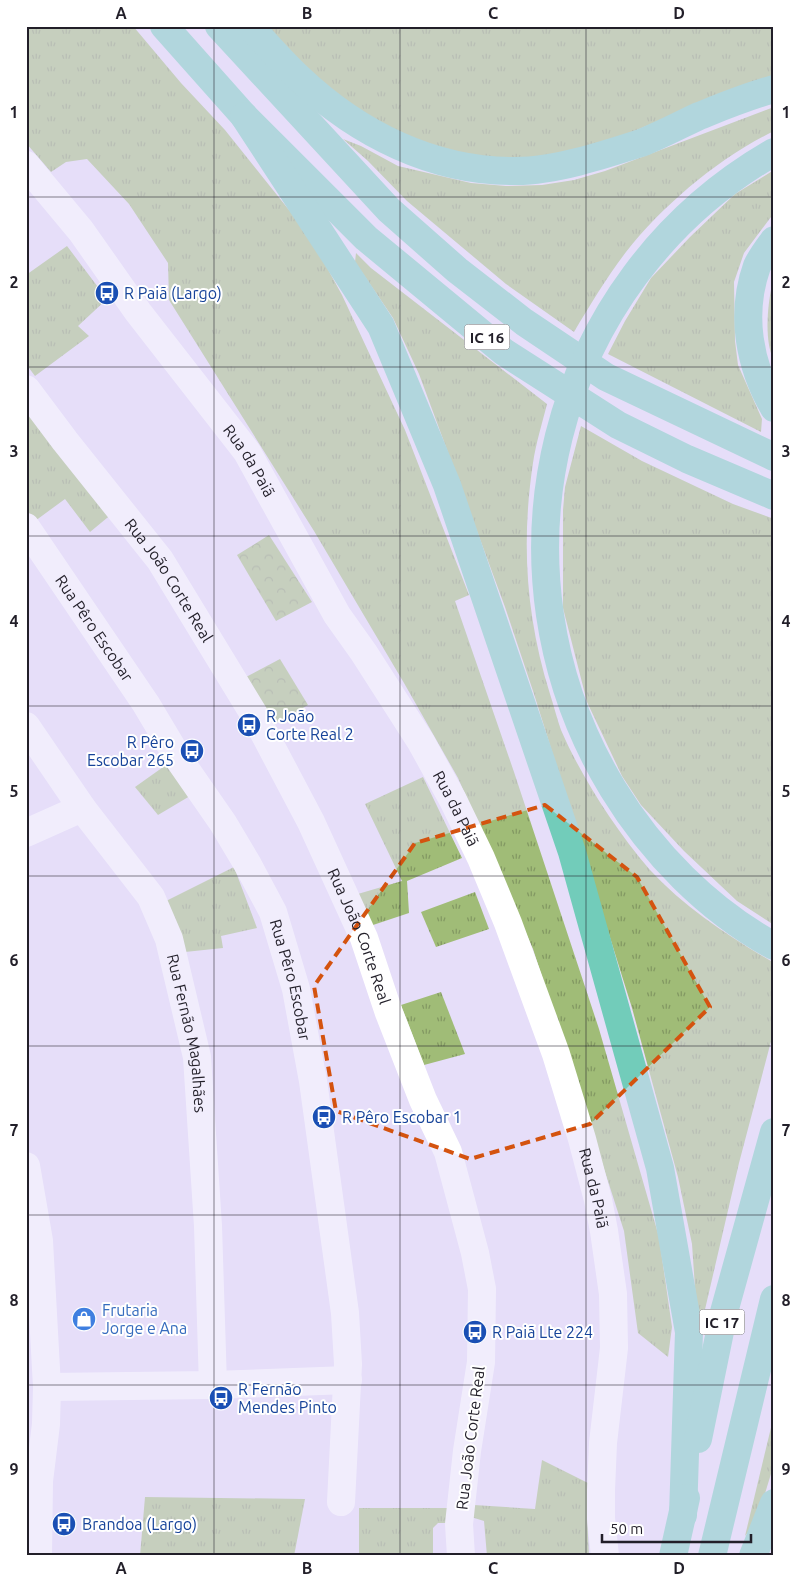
<svg xmlns="http://www.w3.org/2000/svg" width="800" height="1582" viewBox="0 0 800 1582" font-family="Ubuntu,sans-serif">
  <style>
    .grass { fill: url(#grass-tufts) }
    .forest { fill: url(#forest-crowns) }
    .lines { fill: none; stroke-linecap: round; stroke-linejoin: round }
    .minor { stroke: #fff; stroke-width: 28 }
    .highway { stroke: #72ccba; stroke-width: 28 }
    .marked { fill: none; stroke: #d4530f; stroke-width: 4; stroke-dasharray: 10 6; stroke-linejoin: round }
    .grid { fill: none; stroke: #221f29; stroke-width: 1; stroke-opacity: 0.55 }
    .labels { text-anchor: middle; dominant-baseline: central; stroke-width: 4; stroke-linejoin: round; paint-order: stroke }
    .shield { fill: #fff; stroke: #646269; stroke-width: 1 }
    .shield-label { font-size: 15px; font-weight: bold; fill: #221f29 }
    .transit-label { font-size: 16px; fill: #164399; stroke: #fff; text-anchor: start }
    .street-label { font-size: 16px; fill: #221f29; stroke: #fff }
    .shop-label { font-size: 16px; fill: #366cbe; stroke: #fff; text-anchor: start }
    .neatline { fill: none; stroke: #221f29; stroke-width: 2 }
    .grid-label { font-size: 16px; text-anchor: middle; font-weight: bold; fill: #221f29 }
  </style>
  <defs>
    <pattern id="grass-tufts" width="24" height="20" patternUnits="userSpaceOnUse" patternTransform="scale(1.25)"><rect width="24" height="20" fill="#a0bc77"/><path d="M3 7l-1-3M5 7V3M7 7l1-3M15 17l-1-3M17 17v-4M19 17l1-3" fill="none" stroke="#829862"/></pattern>
    <pattern id="forest-crowns" width="20" height="18" patternUnits="userSpaceOnUse" patternTransform="scale(1.25)"><rect width="20" height="18" fill="#a0bc77"/><path d="M2 6a3 3 0 1 1 6 0M12 15a3 3 0 1 1 6 0" fill="none" stroke="#829862"/></pattern>
  </defs>
  <rect width="100%" height="100%" fill="#e6def9"/>
  <g class="grass">
    <path d="M26,26H133L181,83L225,130L301,225L314,244L342,295L405,430L469,595L455,601L514,772L599,1029L659,1237L672,1327L668,1357L638,1333L624,1231L578,1088L533,949L458,778L404,683L314,531L169,300L168,263L129,204L87,159L66,162L51,172L26,143Z"/>
    <path d="M264,26H774V75L727,92L606,143L543,159H472L414,142L342,101Z"/>
    <path d="M774,107V131C719,158 664,204 626,252C607,277 590,305 574,332L506,284L407,201L368,161L343,139L361,146L398,166L471,183L506,186L542,185L574,180L605,171Z"/>
    <path d="M774,170V213L744,253L734,282L735,341L738,365L762,419L761,432L608,354L625,321L651,278L690,237L735,194Z"/>
    <path d="M67,246L107,299L78,326L89,336L35,376L26,364V275Z"/>
    <path d="M356,253L371,268L547,404C542,424 536,443 533,463C521,543 526,617 550,694C554,706 557,719 561,730C574,760 591,789 609,816C622,835 635,853 650,870C685,908 730,937 774,963V1030L739,1163L700,1331H698L692,1244L678,1177L632,1008L534,694L505,607L419,374L393,318L355,262Z"/>
    <path d="M774,276V361C763,339 768,299 774,276Z"/>
    <path d="M26,406L113,513L90,532L65,499L35,521L26,509Z"/>
    <path d="M581,426L642,461L733,504L774,519V925L737,901L684,851L641,805L622,776L587,702L563,608V510L565,487Z"/>
    <path d="M166,765L190,796L158,815L135,787Z"/>
    <path d="M423,777L462,858L407,881L409,913L364,928L351,896L402,881L365,804Z"/>
    <path d="M234,867L257,928L221,936L223,948L185,952L166,901Z"/>
    <path d="M475,892L489,929L436,947L421,912Z"/>
    <path d="M441,992L465,1054L424,1065L401,1005Z"/>
    <path d="M774,1415V1464L756,1523L745,1536Z"/>
    <path d="M542,1460L588,1483L587,1514L589,1556H487L484,1521L471,1517L474,1505L535,1509Z"/>
    <path d="M145,1497L305,1499L294,1556H140Z"/>
    <path d="M359,1508H455L454,1523H438L433,1528V1556H359Z"/>
  </g>
  <g class="forest">
    <path d="M269,535L312,602L276,621L237,555Z"/>
    <path d="M280,659L308,705L273,725L246,677Z"/>
  </g>
  <g class="lines">
    <g class="minor">
      <path id="s1" d="M26,165L81,231L138,312L247,452L337,615L364,653L421,742L453,800L481,858L508,923L556,1054L582,1139L598,1200L604,1231L613,1294L614,1348L603,1443L601,1490V1518L605,1556"/>
      <path id="s2" d="M26,389L65,441L160,560L255,716L311,822L364,938L389,1013L423,1100L448,1152L475,1253L482,1289L481,1362L467,1451L459,1524L461,1556"/>
      <path id="s3" d="M26,527L146,704L180,761L223,823L248,865L273,912L296,989L313,1081L345,1313L348,1364L341,1502"/>
      <path id="s4" d="M26,726L82,808L151,897L169,939L197,1057L208,1226L213,1385"/>
      <path d="M26,833L82,808"/>
      <path d="M26,1166L39,1241L47,1387L46,1424L39,1481L38,1556"/>
      <path d="M47,1387L213,1385L348,1380"/>
    </g>
    <g class="highway">
      <path d="M164,26L244,116L366,238L504,352L618,425L687,459L774,496"/>
      <path d="M219,26L389,210L457,270L524,322L606,377L774,457"/>
      <path d="M250,26C266,44 282,62 299,78C358,134 434,172 516,171C555,171 604,155 641,143C661,135 680,125 699,116C724,106 748,96 774,89"/>
      <path d="M244,116L381,326L447,485L572,852L660,1168L689,1332L683,1515"/>
      <path d="M774,152C549,281 479,569 613,789C652,853 708,910 774,946"/>
      <path d="M774,240C768,248 761,257 757,266C740,314 749,365 774,408"/>
      <path d="M698,1439L724,1312L774,1132"/>
      <path d="M673,1556L686,1498"/>
      <path d="M712,1556L774,1299"/>
      <path d="M753,1556L774,1503"/>
    </g>
  </g>
  <path d="M0 0H800V1582H0ZM545,805L637,877L710,1007L590,1124L470,1159L336,1111L314,986L415,843Z" fill="#e6def9" fill-opacity=".55" fill-rule="evenodd"/>
  <path class="marked" d="M545,805L637,877L710,1007L590,1124L470,1159L336,1111L314,986L415,843Z"/>
  <path class="grid" d="M214,26V1556M400,26V1556M586,26V1556M26,197H774M26,367H774M26,536H774M26,706H774M26,876H774M26,1046H774M26,1215H774M26,1385H774"/>
  <defs>
    <g id="bus-disc" transform="scale(1.25)"><circle r="9.5" fill="#1a4fb4" stroke="#fff"/><path d="M-5-6H5V4H4V6H2V4H-2V6H-4V4H-5ZM-3.5-4V0h7V-4ZM-3.5 1.2v1.5H-2V1.2ZM2 1.2v1.5H3.5V1.2Z" fill="#fff"/></g>
    <g id="shop-disc" transform="scale(1.25)"><circle r="9.5" fill="#3f7fe0" stroke="#fff"/><path d="M-5-2.5h2.3a2.7 3.5 0 0 1 5.4 0H5L5.5 6h-11ZM-1.5-2.5h3a1.5 2.3 0 0 0-3 0Z" fill="#fff"/></g>
  </defs>
  <g fill-rule="evenodd">
    <use href="#bus-disc" x="107" y="293"/>
    <use href="#bus-disc" x="249" y="725"/>
    <use href="#bus-disc" x="192" y="751"/>
    <use href="#bus-disc" x="324" y="1117"/>
    <use href="#shop-disc" x="84" y="1319"/>
    <use href="#bus-disc" x="475" y="1332"/>
    <use href="#bus-disc" x="221" y="1398"/>
    <use href="#bus-disc" x="64" y="1524"/>
  </g>
  <g class="labels">
    <g class="shield">
      <rect x="464.5" y="324.5" width="45" height="25" rx="4"/>
      <rect x="699.5" y="1309.5" width="45" height="25" rx="4"/>
    </g>
    <g class="shield-label">
      <text x="487" y="337">IC 16</text>
      <text x="722" y="1322">IC 17</text>
    </g>
    <g class="transit-label">
      <text x="124" y="293">R Paiã (Largo)</text>
      <text x="266" y="716">R João<tspan x="266" dy="18">Corte Real 2</tspan></text>
      <text x="174" y="742" text-anchor="end">R Pêro<tspan x="174" dy="18">Escobar 265</tspan></text>
      <text x="342" y="1117">R Pêro Escobar 1</text>
      <text x="492" y="1332">R Paiã Lte 224</text>
      <text x="238" y="1389">R Fernão<tspan x="238" dy="18">Mendes Pinto</tspan></text>
      <text x="82" y="1524">Brandoa (Largo)</text>
    </g>
    <g class="street-label">
      <text stroke="none"><textPath href="#s1" startOffset="371">Rua da Paiã</textPath></text>
      <text stroke="none"><textPath href="#s2" startOffset="239">Rua João Corte Real</textPath></text>
      <text stroke="none"><textPath href="#s3" startOffset="122">Rua Pêro Escobar</textPath></text>
      <text stroke="none"><textPath href="#s1" startOffset="776">Rua da Paiã</textPath></text>
      <text stroke="none"><textPath href="#s2" startOffset="644">Rua João Corte Real</textPath></text>
      <text stroke="none"><textPath href="#s3" startOffset="528">Rua Pêro Escobar</textPath></text>
      <text stroke="none"><textPath href="#s4" startOffset="354">Rua Fernão Magalhães</textPath></text>
      <text stroke="none"><textPath href="#s1" startOffset="1181">Rua da Paiã</textPath></text>
      <text transform="translate(470 1438) rotate(-83)">Rua João Corte Real</text>
    </g>
    <g class="shop-label">
      <text x="102" y="1310">Frutaria<tspan x="102" dy="18">Jorge e Ana</tspan></text>
    </g>
  </g>
  <rect width="800" height="1582" fill="none" stroke="#ffffff" stroke-width="55"/>
  <path d="M602 1534v8h149v-8" fill="none" stroke="#221f29" stroke-width="2.5"/>
  <text x="610" y="1534" font-size="15" fill="#221f29" stroke="#ffffff" stroke-width="4" paint-order="stroke">50 m</text>
  <rect x="28" y="28" width="744" height="1526" class="neatline"/>
  <g class="grid-label">
    <text x="121" y="19">A</text>
    <text x="307" y="19">B</text>
    <text x="493" y="19">C</text>
    <text x="679" y="19">D</text>
    <text x="14" y="118">1</text>
    <text x="786" y="118">1</text>
    <text x="14" y="288">2</text>
    <text x="786" y="288">2</text>
    <text x="14" y="457">3</text>
    <text x="786" y="457">3</text>
    <text x="14" y="627">4</text>
    <text x="786" y="627">4</text>
    <text x="14" y="797">5</text>
    <text x="786" y="797">5</text>
    <text x="14" y="966">6</text>
    <text x="786" y="966">6</text>
    <text x="14" y="1136">7</text>
    <text x="786" y="1136">7</text>
    <text x="14" y="1306">8</text>
    <text x="786" y="1306">8</text>
    <text x="14" y="1475">9</text>
    <text x="786" y="1475">9</text>
    <text x="121" y="1574">A</text>
    <text x="307" y="1574">B</text>
    <text x="493" y="1574">C</text>
    <text x="679" y="1574">D</text>
  </g>
</svg>
